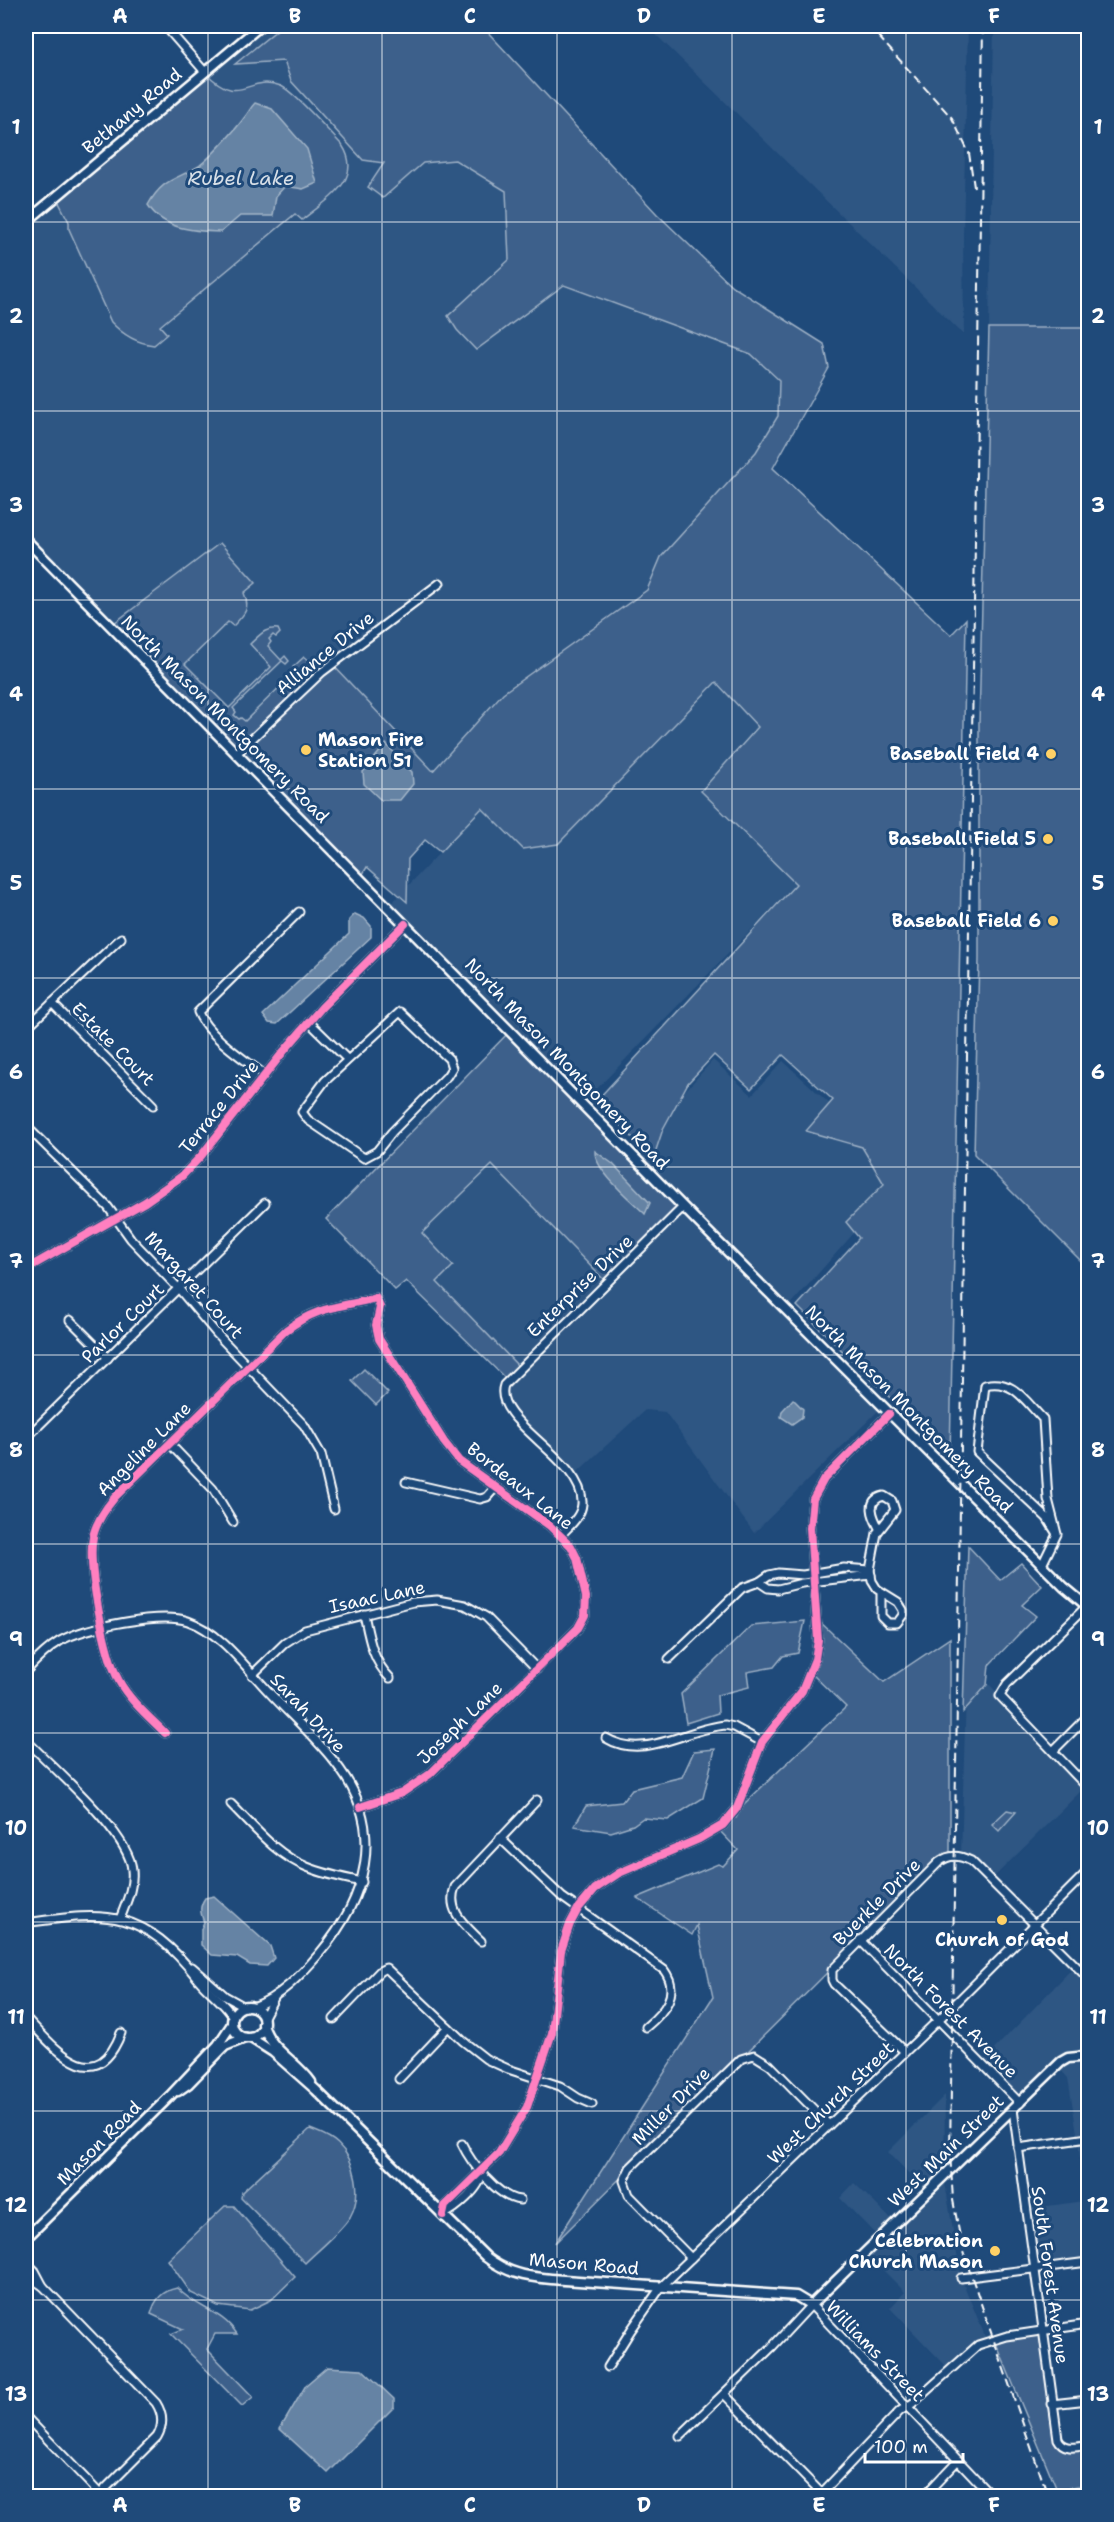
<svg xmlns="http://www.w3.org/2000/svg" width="1114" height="2522" viewBox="0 0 1114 2522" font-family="'Shantell Sans',sans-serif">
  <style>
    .built { fill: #2e5683 }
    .green { fill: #3c618b; stroke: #9eb0c5; stroke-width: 1.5 }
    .water { fill: #6583a4; stroke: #a3b5c8; stroke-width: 1.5 }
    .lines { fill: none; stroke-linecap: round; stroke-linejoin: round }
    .minor-casing { stroke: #fff; stroke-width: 11 }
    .major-casing { stroke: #fff; stroke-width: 13 }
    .minor { stroke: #1f4a7a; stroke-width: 7 }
    .major { stroke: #1f4a7a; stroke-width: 8 }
    .rail { stroke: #fff; stroke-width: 2; stroke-dasharray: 9 4.5; stroke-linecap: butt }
    .cycleway-casing { stroke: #1f4a7a; stroke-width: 11 }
    .cycleway { stroke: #ff80c0; stroke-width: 8 }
    .grid { fill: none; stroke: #fff; stroke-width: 1.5; stroke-opacity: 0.55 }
    .poi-dot { fill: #ffd166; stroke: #1f4a7a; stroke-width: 2 }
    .labels { text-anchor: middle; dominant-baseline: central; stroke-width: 6; stroke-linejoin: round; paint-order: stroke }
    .street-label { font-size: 18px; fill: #fff; stroke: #1f4a7a }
    .poi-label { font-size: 18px; font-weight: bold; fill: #fff; stroke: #1f4a7a; text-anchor: end }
    .water-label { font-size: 20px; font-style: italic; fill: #d8e0e8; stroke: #1f4a7a }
    .neatline { fill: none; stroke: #fff; stroke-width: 2 }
    .grid-label { font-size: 20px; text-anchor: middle; font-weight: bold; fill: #fff }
  </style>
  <rect width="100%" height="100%" fill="#1f4a7a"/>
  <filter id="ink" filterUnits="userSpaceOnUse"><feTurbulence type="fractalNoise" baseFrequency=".0167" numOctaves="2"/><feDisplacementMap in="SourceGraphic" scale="12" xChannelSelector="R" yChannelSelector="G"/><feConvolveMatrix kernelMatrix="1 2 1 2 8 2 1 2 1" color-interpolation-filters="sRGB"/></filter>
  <g filter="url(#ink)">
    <g class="built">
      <path d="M261,26H482L564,285L751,354L779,380L778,416L756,452L661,557L647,590L503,693L433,771L332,664L236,754L26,540V222Z"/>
      <path d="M647,26H968L963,236L964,335Z"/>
      <path d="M994,26H1088V328H989Z"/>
      <path d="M715,682L759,727L701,791L796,884L582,1104L630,1152L713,1060L752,1095L783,1061L906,1174L786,1310L882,1407L754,1533L665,1412L645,1410L573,1476L505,1406L506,1380L406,1281L395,1290L326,1219L510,1031L388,907L482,808L523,849L558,844Z"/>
      <path d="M967,1661L1086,1786L990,1881L961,1857Z"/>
      <path d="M1088,1952V2262L1034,2269L1026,2209L1084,2201L1078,2139L1068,2078L1057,2066L1020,2103L981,2063Z"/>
      <path d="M945,2095L944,2177L961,2278L987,2341L949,2369L890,2308L905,2292L866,2253L880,2239L840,2198L854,2183L896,2224L927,2192L888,2152Z"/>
    </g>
    <g class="green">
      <path d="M282,26H482L657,214L732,286L824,344L829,368L773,468L951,635L966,619L950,1457L797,1306L859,1238L846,1222L884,1184L862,1147L806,1131L833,1100L783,1055L751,1089L714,1055L688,1083L663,1129L653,1159L597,1100L796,884L701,791L758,727L716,682L558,844L523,849L482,808L440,852L425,840L408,859L407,902L367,867L360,879L110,626L220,543L256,583L244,593C251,609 244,615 233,626L228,622L185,664L229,708L271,667L250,644C259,636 265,627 278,629L280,633L276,637L273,635L269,639L271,642L268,646L281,660L285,656L289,661L286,664L282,661L233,708L236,712L234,715L239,719L241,718L245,721L296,671L293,667L304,657L309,661L310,681L332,664L433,771L503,693L647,590L661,557L756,452L778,416L779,380L751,354L564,285L476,350L457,330L448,316L509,260L506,191L455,160L423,163L383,198L368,187L384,163L363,160L291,81L284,61L235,64Z"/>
      <path d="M205,72C242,110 246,73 281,86C295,92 329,132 342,145C365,180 326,200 302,220L295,214L160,326L167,334L154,345C136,343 123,335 111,322L69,229V222L56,197Z"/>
      <path d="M989,328H1088V1268L974,1154L979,959V724Z"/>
      <path d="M511,1030L683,1207L606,1282L492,1165L422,1233L453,1266L437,1282L519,1367L507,1380L406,1281L395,1290L326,1219Z"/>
      <path d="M364,1369L388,1393L376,1405L352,1381Z"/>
      <path d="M968,1546L1000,1580L1021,1563L1042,1586L1022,1605L1036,1616L989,1665L987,1685L963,1712Z"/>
      <path d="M818,1620L884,1682L950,1638V1856L860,1940L555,2243L713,1997L697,1925L692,1935L637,1898L718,1864L723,1866L738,1850L718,1829L731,1816L736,1818L744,1804L846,1707L811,1673Z"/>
      <path d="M805,1621L798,1653L783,1656L774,1667L747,1672L749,1687L717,1695L718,1713L686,1723L681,1694L751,1626Z"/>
      <path d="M715,1749L703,1798L668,1820L643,1818L633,1825L611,1832L574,1826L586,1806L622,1802L632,1789L682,1777L694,1751Z"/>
      <path d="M1007,1810L1016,1812L999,1831L992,1824Z"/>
      <path d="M310,2129C320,2133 330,2136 338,2144C356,2161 363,2194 350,2217C341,2232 318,2250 305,2263L241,2198L242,2192Z"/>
      <path d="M225,2206H234L295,2277L271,2300L250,2310L218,2306L191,2293L168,2260Z"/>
      <path d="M177,2288C197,2309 221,2310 237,2334H215L207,2349L253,2397L242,2406L171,2334L183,2329L151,2314C155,2299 162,2291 177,2288Z"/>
      <path d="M1042,2331L1061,2444L1088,2445V2484L1057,2490L996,2343L998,2338Z"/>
    </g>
    <g class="water">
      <path d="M255,103L272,109L307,149L317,183L303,189L285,186L276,196L273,216H240L221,232C194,231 164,230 148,205C163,178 176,180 199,166C209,159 237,128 244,118C249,112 250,108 255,103Z"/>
      <path d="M386,744L412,772L413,784L400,800H381L364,784L363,772Z"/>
      <path d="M355,914L364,918L371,926V937L277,1024L269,1023L263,1015L349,934V920Z"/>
      <path d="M595,1151L613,1164L650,1203L645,1214C632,1201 594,1170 595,1151Z"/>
      <path d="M793,1399L803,1409L802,1417L792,1424L781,1417L782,1411Z"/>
      <path d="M214,1896L270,1946L274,1958L267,1966L250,1965L237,1957L212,1955L201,1945V1929L204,1922C200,1912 199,1907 205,1898Z"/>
      <path d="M327,2367L362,2369L394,2399V2407L328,2473L280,2429L306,2385Z"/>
    </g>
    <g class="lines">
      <g class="minor-casing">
        <g id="minor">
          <path d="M165,26L205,72"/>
          <path d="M236,754L322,672L440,583"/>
          <path d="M52,1003L153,1105"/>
          <path d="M400,1012L449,1059L452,1068L447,1076L392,1132L377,1151L364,1158L308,1120L302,1112L325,1081Z"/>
          <path d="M309,1022L347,1059"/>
          <path d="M26,1028L121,938"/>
          <path d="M265,1075C245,1060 207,1035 198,1012L299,912"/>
          <path d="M26,1126L108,1207L131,1239L179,1289L216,1333L304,1425L321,1454L334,1509"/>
          <path d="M26,1269L145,1202L182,1176L201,1156L284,1051L322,1007L405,924"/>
          <path d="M70,1320L108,1358"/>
          <path d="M26,1438L265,1203"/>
          <path d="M169,1443L213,1489L233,1522"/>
          <path d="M406,1482L480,1499L487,1497L495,1488"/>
          <path d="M879,1528C873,1517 865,1500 884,1496L892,1501L895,1510L877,1533L870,1570L872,1581L877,1589L898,1602L903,1610V1615L897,1623H888L881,1616V1593"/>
          <path d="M561,1535C569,1526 581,1517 582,1504C585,1459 491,1422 504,1385L683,1207"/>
          <path d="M1042,1565L1057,1534L1048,1499L1043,1419C1025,1401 1013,1378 985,1385L977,1452L1047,1518L1057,1534"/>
          <path d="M759,1582L768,1588L778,1589L802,1583L871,1575"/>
          <path d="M1088,1605L1007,1684L1000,1696L1088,1788"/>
          <path d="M364,1614C369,1638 372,1660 390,1678"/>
          <path d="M669,1659L742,1588L759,1582L769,1575L778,1573L803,1575L844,1568L870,1570"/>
          <path d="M26,1671C36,1660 47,1649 60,1641C85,1627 161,1612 188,1621C221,1632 246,1668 269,1692C292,1717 320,1741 340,1769C386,1832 366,1899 319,1954C301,1975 279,1998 253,2007"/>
          <path d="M252,1675L285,1643L305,1630L413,1602L437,1600L465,1605L486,1617L537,1669"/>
          <path d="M165,1733C149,1717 130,1701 119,1681C105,1655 87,1566 93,1537C96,1522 105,1509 115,1497L286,1330C319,1305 339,1308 376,1298L380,1307L376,1325L379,1339L444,1442L459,1461L550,1526L571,1546L577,1558L586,1597L585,1615L578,1628L430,1774L402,1793L360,1807"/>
          <path d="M606,1738C644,1761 685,1729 725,1725L734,1727L762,1742"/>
          <path d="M26,1740C53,1768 130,1834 132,1870C134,1887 126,1903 120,1919"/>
          <path d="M1053,1751L1088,1716"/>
          <path d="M231,1804C254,1827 276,1855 307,1867C324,1874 343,1878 362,1882"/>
          <path d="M500,1838L562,1897L664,1970C681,1993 664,2012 646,2027"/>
          <path d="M26,1923C110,1911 143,1909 199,1980C210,1993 224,2002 233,2017"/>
          <path d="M860,1940L1020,2103"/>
          <path d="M481,1941C465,1925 446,1911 455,1887L537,1800"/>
          <path d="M192,1967L225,1996L245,2007"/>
          <path d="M26,2018C54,2047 95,2100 121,2033"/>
          <path d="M263,2019L275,1996"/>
          <path d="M334,2019L380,1971L386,1968L463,2041L486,2059L508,2069L560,2086L578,2098L592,2104"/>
          <path d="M905,2052L834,1984L832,1980V1970L939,1862C950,1854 959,1855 971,1861L1088,1978"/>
          <path d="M399,2079L448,2027"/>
          <path d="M1013,2109L1058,2439C1064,2451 1077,2447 1088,2445"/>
          <path d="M462,2144C471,2163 498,2198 520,2200"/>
          <path d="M1018,2148L1088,2138"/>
          <path d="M443,2215L445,2206L499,2153L527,2107L552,2033L561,1951L570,1924L578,1909L595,1889L619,1873L699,1839L723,1825L737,1808L762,1742L802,1691L815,1659L818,1640L810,1528L813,1499L824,1479L889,1414"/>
          <path d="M443,2215C456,2209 481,2188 482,2173"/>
          <path d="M691,2258L629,2195L624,2181L630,2168L741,2059L754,2055L770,2065L829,2125"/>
          <path d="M26,2262L35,2271L43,2286L156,2403C163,2414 164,2425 157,2437L98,2496"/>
          <path d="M26,2275L43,2286"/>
          <path d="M961,2278L1088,2262"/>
          <path d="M608,2367L631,2330L661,2287L960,1999L1088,1871"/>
          <path d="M724,2394L822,2494"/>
          <path d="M1052,2404L1088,2400"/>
          <path d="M26,2417L100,2494"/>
          <path d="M680,2436L772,2347L811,2305L992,2496"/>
          <path d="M819,2496L900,2411L913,2403L978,2345L1007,2336L1088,2324"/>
          <path d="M924,2496L958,2460"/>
        </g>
      </g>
      <g class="major-casing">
        <g id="major">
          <path d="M26,222L260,26"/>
          <path d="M26,540L698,1222L1064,1587L1088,1607"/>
          <circle cx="248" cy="2022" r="16"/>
          <path d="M263,2024C269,2049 296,2061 311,2082"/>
          <path d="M251,2038L273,2052L316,2090L486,2257C510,2276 535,2278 564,2280L796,2296L811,2305L1061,2062L1068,2058L1088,2056"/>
          <path d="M178,2091L188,2084L225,2046L245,2038"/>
          <path d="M26,2238L170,2096L218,2045L232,2024"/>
        </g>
      </g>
      <use href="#minor" class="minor"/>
      <use href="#major" class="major"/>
      <g class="rail">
        <path d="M869,26L952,118L969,153L974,187"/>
        <path d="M983,26L950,2152L953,2200L963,2252L1048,2496"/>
      </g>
      <g class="cycleway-casing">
        <g id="cycleway">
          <path d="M26,1269L145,1202L182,1176L201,1156L284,1051L322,1007L405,924"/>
          <path d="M165,1733C149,1717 130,1701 119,1681C105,1655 87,1566 93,1537C96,1522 105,1509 115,1497L286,1330C319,1305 339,1308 376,1298L380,1307L376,1325L379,1339L444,1442L459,1461L550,1526L571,1546L577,1558L586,1597L585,1615L578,1628L430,1774L402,1793L360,1807"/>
          <path d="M443,2215L445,2206L499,2153L527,2107L552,2033L561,1951L570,1924L578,1909L595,1889L619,1873L699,1839L723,1825L737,1808L762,1742L802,1691L815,1659L818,1640L810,1528L813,1499L824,1479L889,1414"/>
        </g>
      </g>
      <use href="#cycleway" class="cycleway"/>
    </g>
  </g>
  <path class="grid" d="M208,26V2496M382,26V2496M557,26V2496M732,26V2496M906,26V2496M26,222H1088M26,411H1088M26,600H1088M26,789H1088M26,978H1088M26,1167H1088M26,1355H1088M26,1544H1088M26,1733H1088M26,1922H1088M26,2111H1088M26,2300H1088"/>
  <g class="poi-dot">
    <circle cx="306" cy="750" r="6"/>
    <circle cx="1051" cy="754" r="6"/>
    <circle cx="1048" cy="839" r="6"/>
    <circle cx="1053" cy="921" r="6"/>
    <circle cx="1002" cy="1920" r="6"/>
    <circle cx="995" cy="2251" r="6"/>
  </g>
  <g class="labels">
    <g class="street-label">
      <text transform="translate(132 111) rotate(-40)">Bethany Road</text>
      <text transform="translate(325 653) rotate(-39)">Alliance Drive</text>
      <text transform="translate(225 719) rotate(45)">North Mason Montgomery Road</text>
      <text transform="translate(113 1044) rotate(45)">Estate Court</text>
      <text transform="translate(567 1064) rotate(46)">North Mason Montgomery Road</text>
      <text transform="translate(219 1107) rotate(-51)">Terrace Drive</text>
      <text transform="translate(194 1285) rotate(48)">Margaret Court</text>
      <text transform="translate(580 1286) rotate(-44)">Enterprise Drive</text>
      <text transform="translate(123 1323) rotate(-44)">Parlor Court</text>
      <text transform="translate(909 1409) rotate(45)">North Mason Montgomery Road</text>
      <text transform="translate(144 1449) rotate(-45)">Angeline Lane</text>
      <text transform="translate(520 1486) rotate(38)">Bordeaux Lane</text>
      <text transform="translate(377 1597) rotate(-12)">Isaac Lane</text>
      <text transform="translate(308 1713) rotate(47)">Sarah Drive</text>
      <text transform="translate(460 1723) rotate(-44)">Joseph Lane</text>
      <text transform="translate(877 1902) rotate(-45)">Buerkle Drive</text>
      <text transform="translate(951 2011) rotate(45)">North Forest Avenue</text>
      <text transform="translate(831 2103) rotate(-44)">West Church Street</text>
      <text transform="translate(671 2106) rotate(-45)">Miller Drive</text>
      <text transform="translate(99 2143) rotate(-45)">Mason Road</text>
      <text transform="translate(946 2151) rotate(-44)">West Main Street</text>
      <text transform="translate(584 2264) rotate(5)">Mason Road</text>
      <text transform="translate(1050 2275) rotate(82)">South Forest Avenue</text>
      <text transform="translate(875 2351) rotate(46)">Williams Street</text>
    </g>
    <g class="poi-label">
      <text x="318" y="740" text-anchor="start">Mason Fire<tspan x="318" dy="21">Station 51</tspan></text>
      <text x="1039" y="754">Baseball Field 4</text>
      <text x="1036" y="839">Baseball Field 5</text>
      <text x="1041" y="921">Baseball Field 6</text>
      <text x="1002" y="1940" text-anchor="middle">Church of God</text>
      <text x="983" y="2241">Celebration<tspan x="983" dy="21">Church Mason</tspan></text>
    </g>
    <g class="water-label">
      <text x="241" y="178">Rubel Lake</text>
    </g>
  </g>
  <rect width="1114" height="2522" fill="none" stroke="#1f4a7a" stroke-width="66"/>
  <path d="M865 2453v9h98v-9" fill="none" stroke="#ffffff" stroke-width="3"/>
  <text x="874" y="2453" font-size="18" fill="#ffffff" stroke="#1f4a7a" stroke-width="4.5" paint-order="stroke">100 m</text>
  <rect x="33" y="33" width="1048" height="2456" class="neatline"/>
  <g class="grid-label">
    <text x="120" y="23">A</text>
    <text x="295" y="23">B</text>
    <text x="470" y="23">C</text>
    <text x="644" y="23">D</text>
    <text x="819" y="23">E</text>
    <text x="994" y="23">F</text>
    <text x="16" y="134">1</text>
    <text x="1098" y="134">1</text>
    <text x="16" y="323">2</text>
    <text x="1098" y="323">2</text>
    <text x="16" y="512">3</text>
    <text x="1098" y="512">3</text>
    <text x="16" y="701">4</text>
    <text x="1098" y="701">4</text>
    <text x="16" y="890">5</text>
    <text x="1098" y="890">5</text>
    <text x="16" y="1079">6</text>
    <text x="1098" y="1079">6</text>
    <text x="16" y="1268">7</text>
    <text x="1098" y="1268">7</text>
    <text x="16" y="1457">8</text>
    <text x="1098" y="1457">8</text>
    <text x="16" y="1646">9</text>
    <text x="1098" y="1646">9</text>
    <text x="16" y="1835">10</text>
    <text x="1098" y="1835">10</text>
    <text x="16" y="2024">11</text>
    <text x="1098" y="2024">11</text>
    <text x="16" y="2212">12</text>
    <text x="1098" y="2212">12</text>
    <text x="16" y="2401">13</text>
    <text x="1098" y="2401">13</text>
    <text x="120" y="2512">A</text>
    <text x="295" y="2512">B</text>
    <text x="470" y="2512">C</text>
    <text x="644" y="2512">D</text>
    <text x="819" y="2512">E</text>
    <text x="994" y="2512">F</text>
  </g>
</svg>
